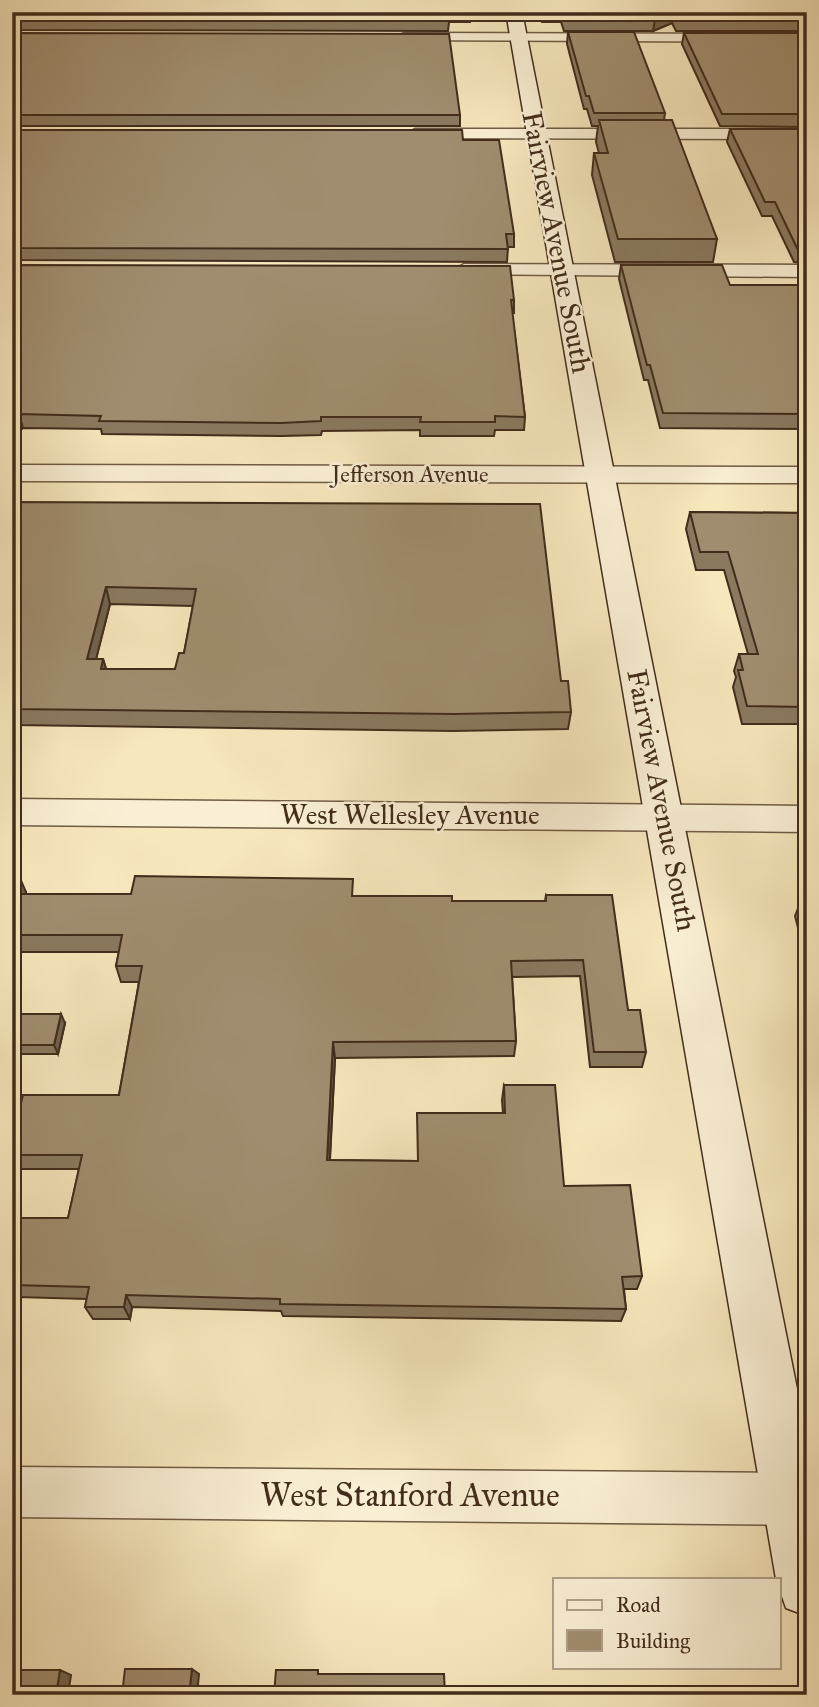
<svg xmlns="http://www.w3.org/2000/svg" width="819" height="1707" viewBox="0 0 819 1707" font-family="'IM FELL Great Primer',serif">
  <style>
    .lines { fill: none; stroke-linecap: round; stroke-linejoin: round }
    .street-casing { stroke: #6f5b44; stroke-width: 3 }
    .secondary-casing { stroke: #422c1b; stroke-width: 3 }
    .street { fill: #faefd4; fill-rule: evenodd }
    .secondary { fill: #faefd4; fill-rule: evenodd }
    .wall { fill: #8a795f; stroke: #422c1b; stroke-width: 2; fill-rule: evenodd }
    .shaded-wall { fill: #70634e; stroke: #422c1b; stroke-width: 2 }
    .building { fill: #a08d6f; stroke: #422c1b; stroke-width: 2; fill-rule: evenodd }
    .labels { text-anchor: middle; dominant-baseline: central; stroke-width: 5; stroke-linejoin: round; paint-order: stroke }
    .far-street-label { font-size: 23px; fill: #422c1b; stroke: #faefd4 }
    .street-label { font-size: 28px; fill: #422c1b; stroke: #faefd4 }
    .near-street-label { font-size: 33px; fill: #422c1b; stroke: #faefd4 }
  </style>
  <rect width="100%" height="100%" fill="#f7e7bd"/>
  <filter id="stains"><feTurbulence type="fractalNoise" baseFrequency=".00286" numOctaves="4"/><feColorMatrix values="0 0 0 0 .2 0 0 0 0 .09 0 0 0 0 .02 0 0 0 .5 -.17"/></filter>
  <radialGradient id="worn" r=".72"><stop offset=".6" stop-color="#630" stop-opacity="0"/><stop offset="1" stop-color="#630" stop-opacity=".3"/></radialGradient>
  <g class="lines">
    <g class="street-casing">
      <g id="street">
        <path d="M404,33L807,34V42L399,40L397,37Z"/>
        <path d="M415,129H807V139L409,138L406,134Z"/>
        <path d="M464,264L807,265V277L457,274L454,270Z"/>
        <path d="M12,465L807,467V483L12,481Z"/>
        <path d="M12,799L807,806V832L12,825Z"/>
        <path d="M12,1467L807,1473V1525L12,1517Z"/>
      </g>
    </g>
    <g class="secondary-casing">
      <path id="secondary" d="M506,12H522L807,1439V1616L786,1608L776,1579Z"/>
    </g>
    <use href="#street" class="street"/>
    <use href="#secondary" class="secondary"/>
  </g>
  <g class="wall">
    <path d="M12,12H470V22H449L448,31L12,30Z"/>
    <path d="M539,12H807V31H676L672,23L653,31H564L561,22H542Z"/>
    <path d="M568,32L665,113L664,120L717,239L713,262H615L592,175L594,153H599L596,142L598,126H592L587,109H584L567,44Z"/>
    <path d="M12,33L460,115V126H12Z"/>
    <path d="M684,33H807V127L720,126L682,44Z"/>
    <path d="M730,129H807V263L794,262L772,216H762L727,142Z"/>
    <path d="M12,130L463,140L514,234V247H508L507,262L12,260Z"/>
    <path d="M12,265L514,300V313H512L525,417L524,430H495L494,436H420V430L322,431L321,435L282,436L102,434L101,429L23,428L16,434H12Z"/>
    <path d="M621,265L730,285H804L802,280L805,265H807V429L660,428L648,380H644L619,279Z"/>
    <path d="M12,502L561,681L571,712L568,729L453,731L12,725ZM110,604L193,606L184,653L175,669H106L103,659H96Z"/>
    <path d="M690,512L807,513V724H742L733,687L736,677L734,671L739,654H748L724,570H696L686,529Z"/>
    <path d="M12,876L26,892V894L354,896L452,901H545L546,895L628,1010L646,1052L642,1067H590L580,976L512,977L516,1041L514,1056L335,1058L330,1160L417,1161L503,1113L502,1100L504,1085L564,1186L642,1276L637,1289H624L626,1309L621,1321L283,1316L281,1311L132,1307L130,1319H93L85,1307L87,1299L17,1297L15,1305H12V1218H68L79,1169H17L12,1161V1139L119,1095L139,982H121L116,966L119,952H12Z"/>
    <path d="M802,898H807V1003L798,970L805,955L795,916Z"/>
    <path d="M65,1023L58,1054H17L12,1045Z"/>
  </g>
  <g class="shaded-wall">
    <path d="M674,12L672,23L653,31L655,20Z"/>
    <path d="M19,414L23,428L16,434L13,421Z"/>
    <path d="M106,587L110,604L92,675L87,659Z"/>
    <path d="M103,659L108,675L101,669Z"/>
    <path d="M19,876L26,892L22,911L15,894Z"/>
    <path d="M61,1014L65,1023L58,1054L54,1045Z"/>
    <path d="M333,1042L335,1058L329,1174L327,1160Z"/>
    <path d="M12,1292L17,1297L15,1305L12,1302Z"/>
    <path d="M126,1295L132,1307L130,1319L124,1307Z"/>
    <path d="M192,1669L199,1674L197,1695H189Z"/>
    <path d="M60,1670L71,1675L68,1695H56Z"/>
  </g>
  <g class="building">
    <path d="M12,12H448L449,21L12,20Z"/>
    <path d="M563,12H673L655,20H565Z"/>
    <path d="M674,12H807V20H678Z"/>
    <path d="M568,32H634L665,113H594L589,96H586Z"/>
    <path d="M12,33L449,34L460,115H12Z"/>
    <path d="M684,33H807V114H722Z"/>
    <path d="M599,120H672L717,239H618L594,153H608Z"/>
    <path d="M730,129H807V249L797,248L775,202H765Z"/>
    <path d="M12,130H462L463,140H499L514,234H506L508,249L12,248Z"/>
    <path d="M12,265L510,266L514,300H511L525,417L495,416V422H420L421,417H321V421L281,423L99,421L101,416L19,414L12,421Z"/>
    <path d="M621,265H722L730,285H807V414L663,413L650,365H647Z"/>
    <path d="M12,502L540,504L561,681H568L571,712L454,714L12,709ZM106,587L196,589L184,653H179L175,669H101L103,659H87Z"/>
    <path d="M690,512L807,513V707L747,706L738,670H743L739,654H758L728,552H700Z"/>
    <path d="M12,876H19L15,894H131L135,876L353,879L352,896H452V901H546V895H612L628,1010H640L646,1052H594L583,960L511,961L516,1041L333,1042L327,1160L418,1161L417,1113H505L504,1085H555L564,1186L630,1185L642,1276L622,1277L626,1309L280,1304V1299L126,1295L124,1307H85L89,1287L12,1285V1218H68L82,1155H12V1139L23,1095H119L142,966H116L122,935H12Z"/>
    <path d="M802,898H807V914Z"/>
    <path d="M20,1014H61L54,1045H12Z"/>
    <path d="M125,1669H192L189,1695H122Z"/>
    <path d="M12,1670H60L56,1695H12Z"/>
    <path d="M276,1670H318V1674H444L445,1695H274Z"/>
  </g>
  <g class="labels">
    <g class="far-street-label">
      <text x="410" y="474">Jefferson Avenue</text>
    </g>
    <g class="street-label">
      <text transform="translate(557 242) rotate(79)">Fairview Avenue South</text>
      <text transform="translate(662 800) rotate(79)">Fairview Avenue South</text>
      <text x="410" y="814">West Wellesley Avenue</text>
    </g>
    <g class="near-street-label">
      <text x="410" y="1495">West Stanford Avenue</text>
    </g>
  </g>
  <rect width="819" height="1707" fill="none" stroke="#f7e7bd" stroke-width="42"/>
  <rect x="14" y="14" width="791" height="1679" fill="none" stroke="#422c1b" stroke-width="3.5"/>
  <rect x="21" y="21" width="777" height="1665" fill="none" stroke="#422c1b" stroke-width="2"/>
  <rect x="553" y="1578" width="228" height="91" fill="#faefd4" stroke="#b0a18a" stroke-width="2"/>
  <rect x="567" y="1600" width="35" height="10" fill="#faefd4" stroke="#b0a18a" stroke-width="2"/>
  <text x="616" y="1612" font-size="21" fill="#422c1b">Road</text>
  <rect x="567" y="1630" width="35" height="21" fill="#a08d6f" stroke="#b0a18a" stroke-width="2"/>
  <text x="616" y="1648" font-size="21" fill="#422c1b">Building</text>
  <rect width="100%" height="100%" filter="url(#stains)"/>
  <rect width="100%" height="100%" fill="url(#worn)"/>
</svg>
